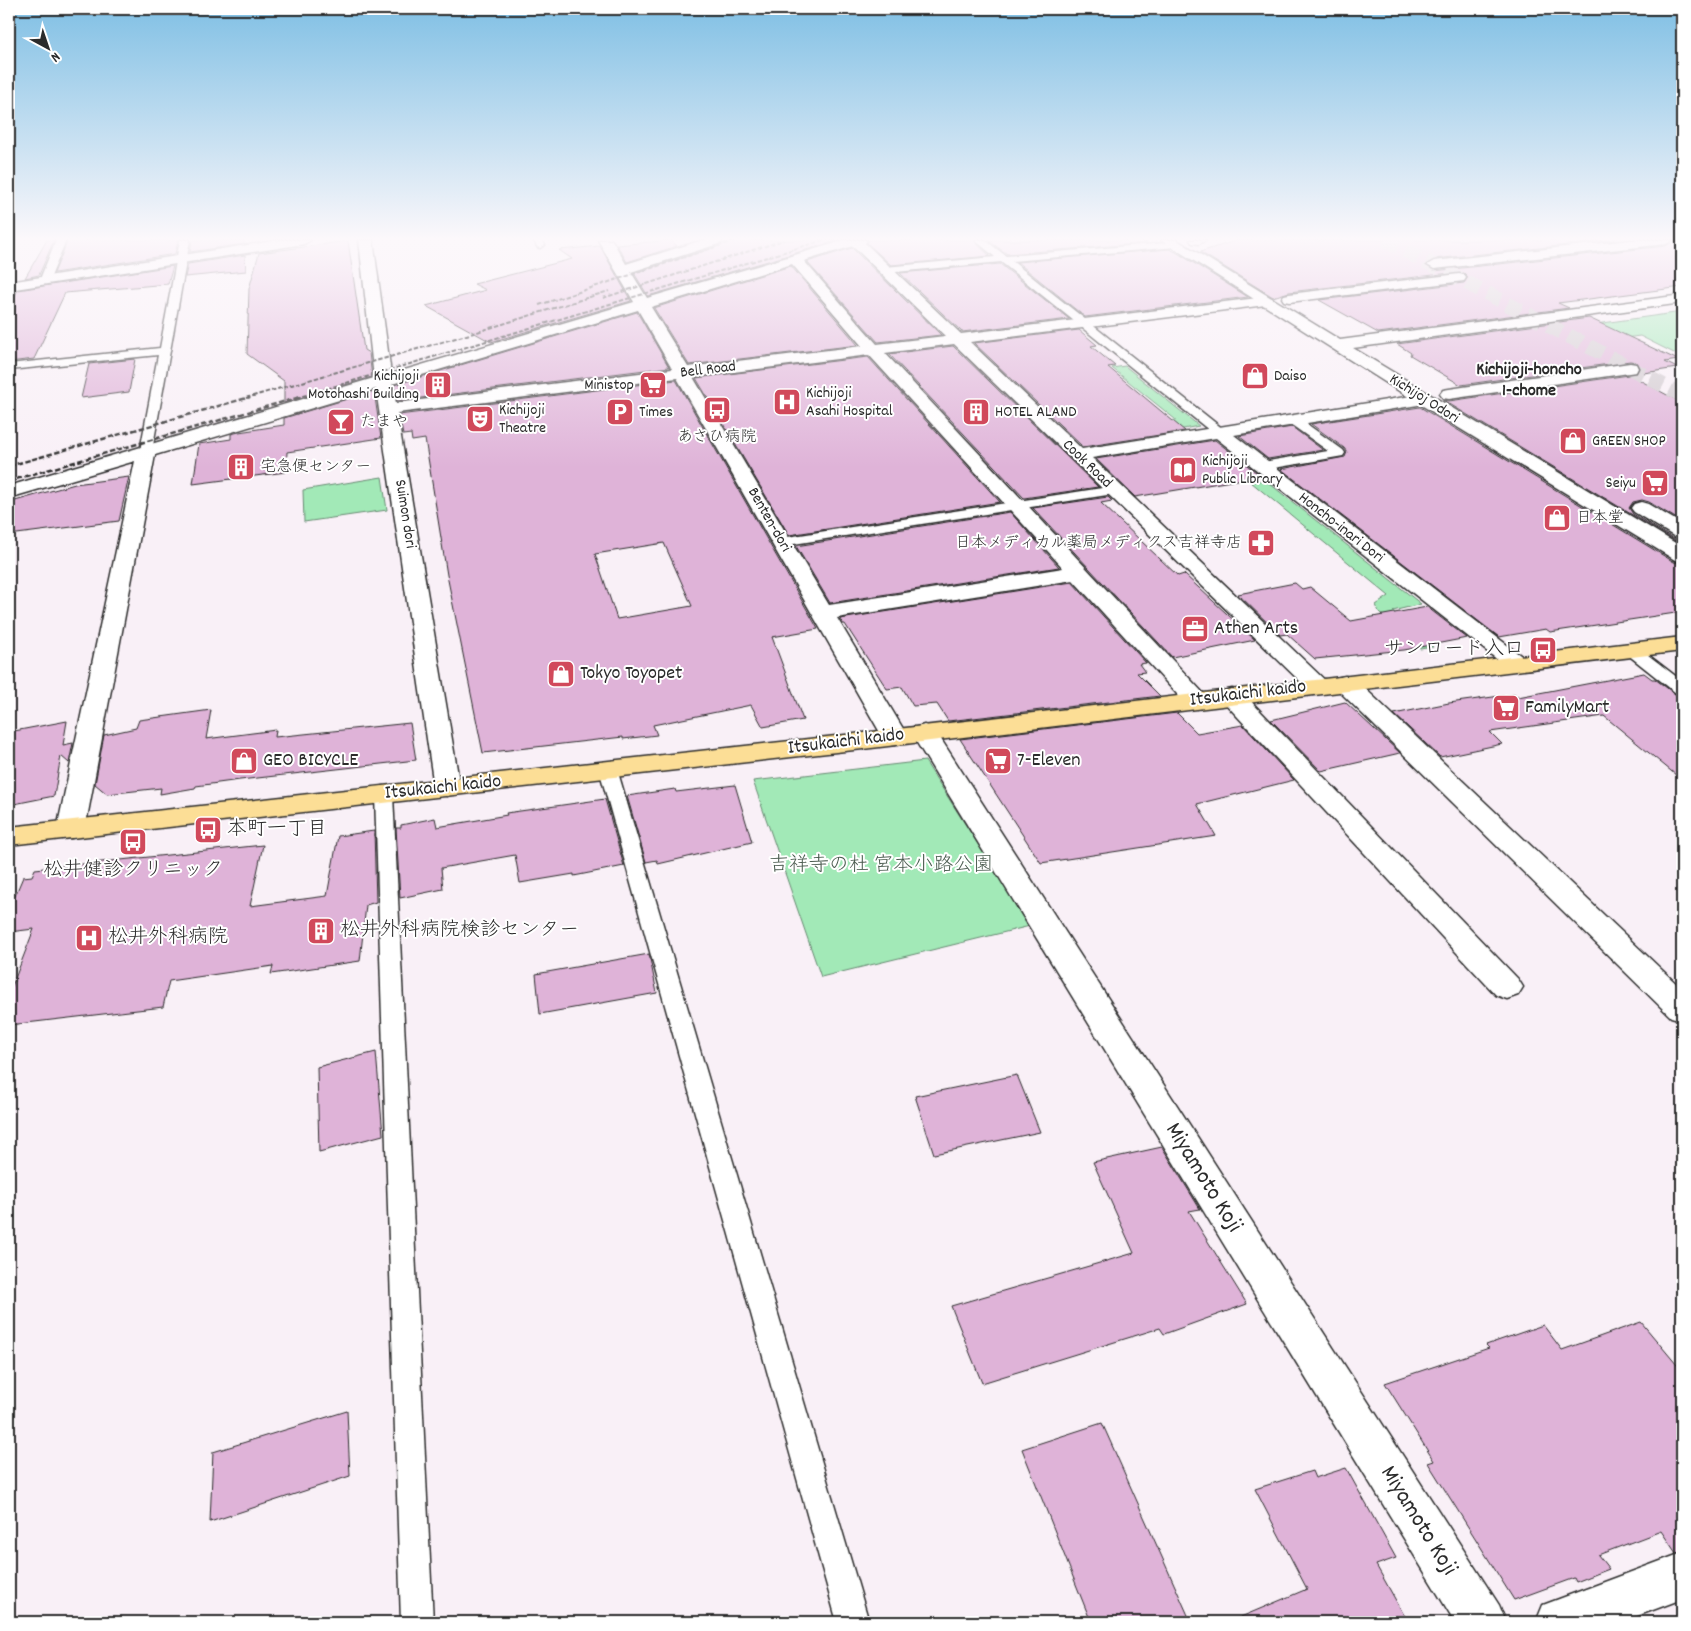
<svg xmlns="http://www.w3.org/2000/svg" width="1691" height="1631" viewBox="0 0 1691 1631" font-family="Dekko,'Klee One',sans-serif">
  <style>
    .green { fill: #a2e9b7; stroke: #668a71 }
    .building { fill: #dfb3d8; stroke: #2b2b2b; fill-rule: evenodd }
    .lines { fill: none; stroke-linecap: round; stroke-linejoin: round }
    .pedestrian-tunnel { stroke: #d0c9ce; stroke-width: 15; stroke-dasharray: 15 8; stroke-linecap: butt }
    .service-casing { stroke: #2b2b2b; stroke-width: 3 }
    .pedestrian-casing { stroke: #2b2b2b; stroke-width: 3 }
    .minor-casing { stroke: #2b2b2b; stroke-width: 3 }
    .tertiary-casing { stroke: #2b2b2b; stroke-width: 3 }
    .primary-casing { stroke: #2b2b2b; stroke-width: 3 }
    .service { fill: #fff; fill-rule: evenodd }
    .pedestrian { fill: #fff; fill-rule: evenodd }
    .minor { fill: #fff; fill-rule: evenodd }
    .tertiary { fill: #fff; fill-rule: evenodd }
    .primary { fill: #fcde96; fill-rule: evenodd }
    .rail-far1 { stroke: #2b2b2b; stroke-width: 2; stroke-dasharray: 4.5 2; stroke-linecap: butt }
    .rail { stroke: #2b2b2b; stroke-width: 2.5; stroke-dasharray: 5.5 2.5; stroke-linecap: butt }
    .labels { text-anchor: middle; dominant-baseline: central; stroke-width: 4; stroke-linejoin: round; paint-order: stroke }
    .far-street-label { font-size: 16px; fill: #2b2b2b; stroke: #fff }
    .far-poi-label { font-size: 16px; fill: #2b2b2b; stroke: #fff; text-anchor: start }
    .far-neighbourhood-label { font-size: 18px; font-weight: bold; fill: #2b2b2b; stroke: #fff }
    .poi-label { font-size: 20px; fill: #2b2b2b; stroke: #fff; text-anchor: start }
    .street-label { font-size: 20px; fill: #2b2b2b; stroke: #fff }
    .park-label { font-size: 20px; fill: #495a4e; stroke: #fff }
    .near-street-label { font-size: 24px; fill: #2b2b2b; stroke: #fff }
  </style>
  <rect width="100%" height="100%" fill="#f9f0f7"/>
  <filter id="ink" filterUnits="userSpaceOnUse"><feTurbulence type="fractalNoise" baseFrequency=".02" numOctaves="2"/><feDisplacementMap in="SourceGraphic" scale="10" xChannelSelector="R" yChannelSelector="G"/><feConvolveMatrix kernelMatrix="1 2 1 2 8 2 1 2 1" color-interpolation-filters="sRGB"/></filter>
  <g filter="url(#ink)">
    <g class="green">
      <path d="M1682,312V357L1640,336L1594,342L1581,326Z"/>
      <path d="M1125,366L1199,426L1167,432L1157,424L1176,420L1112,368Z"/>
      <path d="M382,477L387,510L304,522L303,490Z"/>
      <path d="M1265,480L1421,604L1393,611L1433,647L1420,649L1379,612L1376,605L1389,596L1251,482Z"/>
      <path d="M925,761L1030,926L821,977L753,781Z"/>
    </g>
    <g class="building">
      <path d="M47,240H54L39,275L25,278Z"/>
      <path d="M68,240H178L175,254L54,273Z"/>
      <path d="M192,240H244V244L190,252Z"/>
      <path d="M671,240L677,246L627,262L617,245Z"/>
      <path d="M727,240H840L648,296L634,273L722,245Z"/>
      <path d="M869,240H973L990,256L891,265L867,243Z"/>
      <path d="M988,240H1137L1147,243L1007,254Z"/>
      <path d="M1238,240H1616L1434,259L1425,266L1434,271L1666,246L1675,240H1682V287L1558,303L1569,308L1378,333L1319,300L1464,283L1468,277L1464,273L1459,272L1289,292L1273,297L1200,252Z"/>
      <path d="M348,241L364,350L369,353L372,377L284,403V381L247,354L249,289L259,253Z"/>
      <path d="M600,246L631,301L491,342L426,306L486,290L474,284L572,259L559,250Z"/>
      <path d="M852,248L941,335L878,342L807,262Z"/>
      <path d="M1169,249L1176,252L1248,297L1085,317L1017,262Z"/>
      <path d="M245,255L246,271L185,277L188,264Z"/>
      <path d="M1000,264L1069,319L962,332L900,273Z"/>
      <path d="M173,266L168,284L65,293L34,359L9,362V307L18,290Z"/>
      <path d="M791,266L858,345L689,365L654,308Z"/>
      <path d="M637,312L669,367L397,401L394,385Z"/>
      <path d="M1589,318L1678,360L1665,362L1677,368L1630,375L1682,403V522L1649,502L1642,500L1633,502L1629,508L1633,514L1674,539L1682,541V545L1443,400L1449,401L1636,374L1640,369L1636,362L1630,361L1461,385L1410,355L1411,353L1397,344Z"/>
      <path d="M1079,330L1097,345L1091,346L1115,366L1108,367L1185,431L1083,447L974,343Z"/>
      <path d="M953,346L1098,487L1024,498L889,354Z"/>
      <path d="M868,357L1000,502L789,535L696,378Z"/>
      <path d="M135,359L129,392L81,398L89,364Z"/>
      <path d="M676,380L818,629L772,637L803,720L763,727L751,705L653,725L657,735L623,739V737L483,753L447,575L425,439L412,441L411,434L403,435L399,415ZM664,543L692,606L617,619L595,554Z"/>
      <path d="M374,391L381,438L287,452L286,472L193,484L199,444L231,439V434L239,432L284,425V418Z"/>
      <path d="M1420,407L1674,562L1682,564V612L1550,632L1546,629L1499,637L1281,469L1345,457L1347,452L1344,448L1311,424Z"/>
      <path d="M1292,427L1323,450L1268,459L1239,436Z"/>
      <path d="M1215,440L1261,476L1135,497L1096,459Z"/>
      <path d="M129,477L119,521L9,535V519L15,501L75,484Z"/>
      <path d="M1108,497L1112,501L1101,503L1178,576L1184,574L1255,640L1172,657L1033,508Z"/>
      <path d="M1010,512L1059,567L830,603L796,546Z"/>
      <path d="M1072,582L1146,663L1139,664L1145,672L1137,673L1160,696L948,721L937,704L913,706L902,687L887,689L845,624H843L840,619Z"/>
      <path d="M1295,583L1302,589L1310,587L1351,621L1427,607L1467,638L1404,650L1315,659L1287,634L1280,635L1238,594Z"/>
      <path d="M1644,673L1652,679H1655L1675,694L1682,696V780L1604,716L1490,732L1502,744L1440,757L1394,714L1449,703L1515,694L1518,697Z"/>
      <path d="M1345,702L1400,753L1321,771L1271,720Z"/>
      <path d="M211,710L206,739L276,730L275,737L410,723L416,760L240,780L196,786L195,788L160,794L161,788L107,794L95,784L104,735L136,728L139,720Z"/>
      <path d="M1177,713L1197,733L1243,725L1294,780L1197,804L1216,836L1041,863L960,739Z"/>
      <path d="M67,721L63,745L73,743L69,763L61,756L54,796L9,805V732Z"/>
      <path d="M735,785L752,842L658,864L657,860L646,862L627,796L675,789L676,792Z"/>
      <path d="M605,799L624,866L574,876V874L520,883L515,855L441,868L443,889L400,898L396,828H401V825L435,818L437,827L507,815L506,813Z"/>
      <path d="M374,831L376,902L366,905L360,961L271,974L273,966L169,981L163,1007L9,1025V994L34,929L9,932V910L23,877L32,876L35,869L263,845L250,906L327,896L338,836Z"/>
      <path d="M649,954L657,993L540,1014L536,974Z"/>
      <path d="M376,1052L383,1135L319,1152L317,1067Z"/>
      <path d="M1017,1075L1040,1132L934,1154L915,1096Z"/>
      <path d="M1162,1147L1200,1209L1189,1211L1247,1304L1164,1334L1160,1328L982,1383L951,1306L1134,1253L1093,1162Z"/>
      <path d="M1641,1322L1682,1371V1551L1676,1553L1661,1531L1598,1555L1609,1569L1576,1582L1574,1578L1514,1600L1428,1463L1434,1461L1385,1383L1489,1348L1486,1345L1543,1325L1562,1350Z"/>
      <path d="M347,1411L350,1476L210,1522L213,1452Z"/>
      <path d="M1102,1423L1191,1622H1091L1022,1449Z"/>
      <path d="M1346,1468L1396,1558L1376,1565L1408,1622H1229L1307,1589L1255,1489L1312,1471L1315,1478Z"/>
    </g>
    <g class="lines">
      <path class="pedestrian-tunnel" d="M1385,240L1682,395"/>
      <g class="service-casing">
        <g id="service">
          <path d="M56,240H66L50,279L48,281H42L40,279Z"/>
          <path d="M180,240H190L152,451L146,455L140,451L158,355L9,370V364L160,348Z"/>
          <path d="M534,240H542L545,245L540,248L537,247Z"/>
          <path d="M975,240H985L1006,256L1179,242L1181,244L1176,247L1012,261L1223,429L1225,432L1223,435H1215L1001,262L885,273L880,270L885,267L995,257Z"/>
          <path d="M1293,416L1297,417L1343,450L1345,453L1343,456L1262,470L1257,469L1256,466L1257,463L1328,451L1289,423L1287,420Z"/>
          <path d="M1115,486L1122,490L1120,493L781,546L776,545L774,542L776,539L781,538Z"/>
          <path d="M1633,646L1639,648L1682,681V694L1676,693L1627,654L1625,651L1627,648Z"/>
          <path d="M608,763L614,765L617,769L869,1622H837L599,769L602,765Z"/>
          <path d="M384,789L391,791L393,795L433,1622H401L375,795L377,791Z"/>
        </g>
      </g>
      <g class="pedestrian-casing">
        <g id="pedestrian">
          <path d="M1631,240H1673L1666,244L1434,269L1427,265L1434,261Z"/>
          <path d="M1459,274L1464,275L1466,278L1464,281L1289,302L1284,301L1282,298L1284,295L1289,294Z"/>
          <path d="M1630,363L1636,364L1638,368L1636,372L1449,399L1443,398L1440,394L1443,390L1449,389Z"/>
        </g>
      </g>
      <g class="minor-casing">
        <g id="minor">
          <path d="M280,240H311L304,244L9,290V282Z"/>
          <path d="M359,240H373L391,374L634,302L598,240H612L626,264L703,240H723L721,243L631,272L647,298L846,240H867L865,243L961,334L1266,297L1271,298L1273,301L1271,304L1266,305L970,342L1082,449L1424,394L1430,395L1433,399L1430,403L1424,404L1234,435L1524,658L1528,663L1524,668L1516,670L1508,668L1216,438L1092,458L1331,686L1328,691L1319,693L1310,691L954,344L885,353L1205,695L1208,700L1205,705L1196,707L1187,705L1073,580L837,618L908,737L904,743L895,745L886,743L677,378L397,413L460,787L456,793L447,796L438,793L434,787L376,389L155,455L85,829L81,836L71,838L61,836L57,829L135,461L9,498V486L374,378ZM853,246L945,336L877,344L804,261ZM792,264L862,346L688,367L651,307ZM638,310L672,369L396,403L392,384ZM869,355L1063,568L829,605L693,377Z"/>
          <path d="M1190,240H1206L1199,244L1192,243Z"/>
          <path d="M1345,676L1354,678L1682,989V1020L1671,1017L1336,688L1333,683L1336,678Z"/>
          <path d="M1232,689L1241,691L1518,979L1523,987L1518,995L1507,999L1496,995L1223,701L1220,696L1223,691Z"/>
          <path d="M924,725L933,728L937,733L1499,1605L1506,1622H1455L911,733L915,728Z"/>
          <path d="M1682,1553V1599L1621,1622H1536L1543,1605Z"/>
        </g>
      </g>
      <g class="tertiary-casing">
        <g id="tertiary">
          <path d="M1161,240H1177L1340,340L1682,295V303L1353,348L1682,547V562L1675,560L1418,403Z"/>
          <path d="M1641,502L1648,504L1682,524V539L1675,537L1634,512L1631,508L1634,504Z"/>
        </g>
      </g>
      <g class="primary-casing">
        <path id="primary" d="M1682,637V651L863,749L9,845V827L863,733Z"/>
      </g>
      <use href="#service" class="service"/>
      <use href="#pedestrian" class="pedestrian"/>
      <use href="#minor" class="minor"/>
      <use href="#tertiary" class="tertiary"/>
      <use href="#primary" class="primary"/>
      <g class="rail-far1">
        <path d="M603,298L784,240"/>
        <path d="M539,305L737,240"/>
        <path d="M246,398L477,332L609,291"/>
        <path d="M296,398L824,240"/>
      </g>
      <g class="rail">
        <path d="M9,466L250,397"/>
        <path d="M9,481L300,397"/>
      </g>
    </g>
  </g>
  <linearGradient id="sky" x2="0" y2="1"><stop stop-color="#7fbfe4"/><stop offset="0.51" stop-color="#fcf8fb"/><stop offset="1" stop-color="#fcf8fb" stop-opacity="0"/></linearGradient>
  <rect width="1691" height="468" fill="url(#sky)"/>
  <defs>
    <g id="shop-square" transform="scale(1.4375)"><rect x="-9" y="-9" width="18" height="18" rx="4" fill="#d1495b" stroke="#fff"/><path d="M-5-2.5h2.3a2.7 3.5 0 0 1 5.4 0H5L5.5 6h-11ZM-1.5-2.5h3a1.5 2.3 0 0 0-3 0Z" fill="#fff"/></g>
    <g id="building-square" transform="scale(1.4375)"><rect x="-9" y="-9" width="18" height="18" rx="4" fill="#d1495b" stroke="#fff"/><path d="M-4-6H4V6H1V3H-1V6H-4ZM-2.5-4.3h1.7v1.8h-1.7ZM.8-4.3h1.7v1.8H.8ZM-2.5-1h1.7V.8h-1.7ZM.8-1h1.7V.8H.8Z" fill="#fff"/></g>
    <g id="supermarket-square" transform="scale(1.4375)"><rect x="-9" y="-9" width="18" height="18" rx="4" fill="#d1495b" stroke="#fff"/><path d="M-6-5.5h2.5l.6 2H6L4.5 2H-2.5L-4.4-4H-6ZM-1.5 3.2a1.3 1.3 0 1 0 .1 0ZM3 3.2a1.3 1.3 0 1 0 .1 0Z" fill="#fff"/></g>
    <g id="hospital-square" transform="scale(1.4375)"><rect x="-9" y="-9" width="18" height="18" rx="4" fill="#d1495b" stroke="#fff"/><path d="M-5-5h3v3.5h4V-5h3V5h-3V1.5h-4V5h-3Z" fill="#fff"/></g>
    <g id="bus-square" transform="scale(1.4375)"><rect x="-9" y="-9" width="18" height="18" rx="4" fill="#d1495b" stroke="#fff"/><path d="M-5-6H5V4H4V6H2V4H-2V6H-4V4H-5ZM-3.5-4V0h7V-4ZM-3.5 1.2v1.5H-2V1.2ZM2 1.2v1.5H3.5V1.2Z" fill="#fff"/></g>
    <g id="parking-square" transform="scale(1.4375)"><rect x="-9" y="-9" width="18" height="18" rx="4" fill="#d1495b" stroke="#fff"/><path d="M-3.5-5.5H1a3.5 3.5 0 0 1 0 7H-1V5.5H-3.5ZM-1-3.4V-.6H.8a1.4 1.4 0 0 0 0-2.8Z" fill="#fff"/></g>
    <g id="theatre-square" transform="scale(1.4375)"><rect x="-9" y="-9" width="18" height="18" rx="4" fill="#d1495b" stroke="#fff"/><path d="M-5-5.5Q0-4 5-5.5V0Q5 5 0 6Q-5 5-5 0ZM-3.3-2.5H-1v1.5H-3.3ZM1-2.5H3.3v1.5H1ZM-2.8 1Q0 5.5 2.8 1Z" fill="#fff"/></g>
    <g id="bar-square" transform="scale(1.4375)"><rect x="-9" y="-9" width="18" height="18" rx="4" fill="#d1495b" stroke="#fff"/><path d="M-6-5H6L.8 .8V4.5H3.5V6h-7V4.5H-.8V.8Z" fill="#fff"/></g>
    <g id="library-square" transform="scale(1.4375)"><rect x="-9" y="-9" width="18" height="18" rx="4" fill="#d1495b" stroke="#fff"/><path d="M-6-4Q-3-5.5-.7-3.5V5Q-3 3-6 4ZM6-4Q3-5.5 .7-3.5V5Q3 3 6 4Z" fill="#fff"/></g>
    <g id="pharmacy-square" transform="scale(1.4375)"><rect x="-9" y="-9" width="18" height="18" rx="4" fill="#d1495b" stroke="#fff"/><path d="M-2-6h4v4h4v4h-4v4h-4v-4h-4v-4h4Z" fill="#fff"/></g>
    <g id="office-square" transform="scale(1.4375)"><rect x="-9" y="-9" width="18" height="18" rx="4" fill="#d1495b" stroke="#fff"/><path d="M-6-3h4V-5.5h4V-3h4V5H-6ZM-1-4.5V-3h2v-1.5ZM-6 0V1H6V0Z" fill="#fff"/></g>
  </defs>
  <g fill-rule="evenodd">
    <use href="#shop-square" x="1255" y="376"/>
    <use href="#building-square" x="438" y="385"/>
    <use href="#supermarket-square" x="653" y="385"/>
    <use href="#hospital-square" x="787" y="402"/>
    <use href="#bus-square" x="717" y="410"/>
    <use href="#parking-square" x="620" y="412"/>
    <use href="#building-square" x="976" y="412"/>
    <use href="#theatre-square" x="480" y="419"/>
    <use href="#bar-square" x="341" y="422"/>
    <use href="#shop-square" x="1573" y="441"/>
    <use href="#building-square" x="241" y="467"/>
    <use href="#library-square" x="1183" y="470"/>
    <use href="#supermarket-square" x="1655" y="483"/>
    <use href="#shop-square" x="1557" y="518"/>
    <use href="#pharmacy-square" x="1261" y="543"/>
    <use href="#office-square" x="1195" y="629"/>
    <use href="#bus-square" x="1543" y="650"/>
    <use href="#shop-square" x="561" y="674"/>
    <use href="#supermarket-square" x="1506" y="708"/>
    <use href="#shop-square" x="244" y="761"/>
    <use href="#supermarket-square" x="998" y="761"/>
    <use href="#bus-square" x="208" y="830"/>
    <use href="#bus-square" x="133" y="842"/>
    <use href="#building-square" x="321" y="931"/>
    <use href="#hospital-square" x="89" y="938"/>
  </g>
  <g class="labels">
    <g class="far-street-label">
      <text transform="translate(708 370) rotate(-7)">Bell Road</text>
      <text transform="translate(1424 399) rotate(32)">Kichijoj Odori</text>
      <text transform="translate(1087 464) rotate(44)">Cook Road</text>
      <text transform="translate(405 514) rotate(81)">Suimon dori</text>
      <text transform="translate(769 520) rotate(60)">Benten-dori</text>
      <text transform="translate(1341 528) rotate(38)">Honcho-inari Dori</text>
    </g>
    <g class="far-poi-label">
      <text x="419" y="376" text-anchor="end">Kichijoji<tspan x="419" dy="18">Motohashi Building</tspan></text>
      <text x="1274" y="376">Daiso</text>
      <text x="634" y="385" text-anchor="end">Ministop</text>
      <text x="806" y="393">Kichijoji<tspan x="806" dy="18">Asahi Hospital</tspan></text>
      <text x="499" y="410">Kichijoji<tspan x="499" dy="18">Theatre</tspan></text>
      <text x="639" y="412">Times</text>
      <text x="995" y="412">HOTEL ALAND</text>
      <text x="360" y="422">たまや</text>
      <text x="717" y="437" text-anchor="middle">あさひ病院</text>
      <text x="1592" y="441">GREEN SHOP</text>
      <text x="1202" y="461">Kichijoji<tspan x="1202" dy="18">Public Library</tspan></text>
      <text x="260" y="467">宅急便センター</text>
      <text x="1636" y="483" text-anchor="end">Seiyu</text>
      <text x="1576" y="518">日本堂</text>
      <text x="1242" y="543" text-anchor="end">日本メディカル薬局メディクス吉祥寺店</text>
    </g>
    <g class="far-neighbourhood-label">
      <text x="1529" y="370">Kichijoji-honcho<tspan x="1529" dy="21">1-chome</tspan></text>
    </g>
    <g class="poi-label">
      <text x="1214" y="629">Athen Arts</text>
      <text x="1524" y="650" text-anchor="end">サンロード入口</text>
      <text x="580" y="674">Tokyo Toyopet</text>
      <text x="1525" y="708">FamilyMart</text>
      <text x="263" y="761">GEO BICYCLE</text>
      <text x="1017" y="761">7-Eleven</text>
      <text x="227" y="830">本町一丁目</text>
      <text x="133" y="871" text-anchor="middle">松井健診クリニック</text>
      <text x="340" y="931">松井外科病院検診センター</text>
      <text x="108" y="938">松井外科病院</text>
    </g>
    <g class="street-label">
      <text transform="translate(1248 694) rotate(-7)">Itsukaichi kaido</text>
      <text transform="translate(846 742) rotate(-7)">Itsukaichi kaido</text>
      <text transform="translate(443 788) rotate(-6)">Itsukaichi kaido</text>
    </g>
    <g class="park-label">
      <text x="881" y="866">吉祥寺の杜 宮本小路公園</text>
    </g>
    <g class="near-street-label">
      <text transform="translate(1203 1178) rotate(58)">Miyamoto Koji</text>
      <text transform="translate(1418 1521) rotate(58)">Miyamoto Koji</text>
    </g>
  </g>
  <rect width="1691" height="1631" fill="none" stroke="#fff" stroke-width="30"/>
  <rect x="15" y="15" width="1661" height="1601" fill="none" stroke="#2b2b2b" stroke-width="2" filter="url(#ink)"/>
  <g transform="translate(48 48) rotate(140)" stroke="#ffffff" stroke-width="4" paint-order="stroke">
  <path d="M0-4L9 19L0 12L-9 19Z" fill="#2b2b2b"/>
  <text y="-8" font-size="14" font-weight="bold" text-anchor="middle" fill="#2b2b2b">N</text>
  </g>
</svg>
